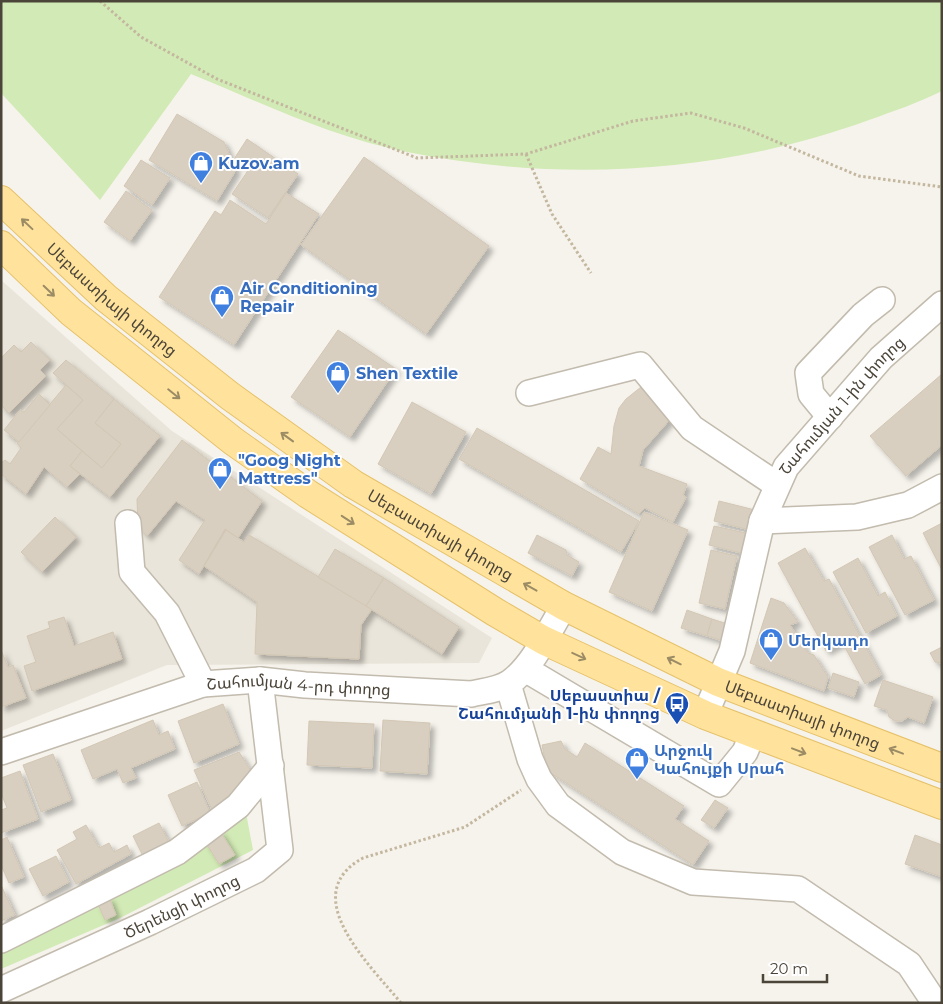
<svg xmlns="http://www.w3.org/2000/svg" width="943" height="1004" viewBox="0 0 943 1004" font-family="Montserrat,'Noto Sans Armenian',sans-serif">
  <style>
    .residential { fill: #eae5da }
    .green { fill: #d2eab5 }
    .building { fill: #d8cfc1; stroke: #d3c7b4; filter: url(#shadow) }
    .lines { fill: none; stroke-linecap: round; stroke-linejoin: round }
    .minor-casing { stroke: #c2bbae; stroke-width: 28 }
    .major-casing { stroke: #e6c16a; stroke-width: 30 }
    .path { stroke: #c4b79f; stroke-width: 3; stroke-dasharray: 2.5 2.5; stroke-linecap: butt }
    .minor { stroke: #fff; stroke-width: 25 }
    .major { stroke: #ffe39c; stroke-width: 28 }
    .oneway { stroke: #9c8c66 }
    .labels { text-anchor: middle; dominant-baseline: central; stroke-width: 4; stroke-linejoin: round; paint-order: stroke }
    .shop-label { font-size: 16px; font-weight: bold; fill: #366cbe; stroke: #fff; text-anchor: start }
    .street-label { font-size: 16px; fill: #4b4439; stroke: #fff }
    .transit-label { font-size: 16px; font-weight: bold; fill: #164399; stroke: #fff; text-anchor: end }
  </style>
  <defs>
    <filter id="shadow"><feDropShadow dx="4.5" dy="4.5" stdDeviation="2.5" flood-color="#0004"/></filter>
  </defs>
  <rect width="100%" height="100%" fill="#f6f3ec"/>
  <path class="residential" d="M1,280L172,431L492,638L479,663L167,665L1,731Z"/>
  <g class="green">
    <path d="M1,1H942V91C918,103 894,111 869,120C721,174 561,183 407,152C331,137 262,103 191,74L100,200L1,93Z"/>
    <path d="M246,813L253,850L120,918L1,969V952L33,939L32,931Z"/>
  </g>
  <g class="building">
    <path d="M177,114L224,142L236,170L217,201L149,160Z"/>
    <path d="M247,139L298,174L268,218L232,194L249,169L234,159Z"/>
    <path d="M364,157L489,246L426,334L301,245Z"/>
    <path d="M141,160L170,178L152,205L124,186Z"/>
    <path d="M126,191L152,210L130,241L104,222Z"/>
    <path d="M286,193L319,214L234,345L159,297L215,211L221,215L230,200L266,224Z"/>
    <path d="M338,330L396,369L350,437L291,397Z"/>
    <path d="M31,342L50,360L40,370L46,376L9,413L1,405V358L14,345L21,352Z"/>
    <path d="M66,360L114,399L95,423L121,444L102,468L57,429L83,400L53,373Z"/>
    <path d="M942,374V445L906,476L870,436Z"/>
    <path d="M646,383L674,415L643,450L639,466L687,484L683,495L686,497L673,522L645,508L639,514L580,479L598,447L611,454L614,426L619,408L626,399Z"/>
    <path d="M66,385L83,400L57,429L82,451L70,466L80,474L67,487L44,467L26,494L1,474V463L5,460L10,464L21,448L17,443Z"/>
    <path d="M39,394L50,405L19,442L4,430L20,410L24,412Z"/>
    <path d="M114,399L160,436L110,497L70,466L82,451L102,468L121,444L95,423Z"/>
    <path d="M412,402L466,432L431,494L378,464Z"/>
    <path d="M477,428L639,521L621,552L459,459Z"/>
    <path d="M182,440L262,501L238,538L225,529L199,574L179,560L205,520L176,501L147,536L138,526L137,499Z"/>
    <path d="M719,501L755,510L750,530L714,521Z"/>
    <path d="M644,512L688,530L652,611L609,592Z"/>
    <path d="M55,517L76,537L42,572L21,552Z"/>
    <path d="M942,523V570L923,533Z"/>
    <path d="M714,526L746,533L741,553L709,545Z"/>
    <path d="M226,530L244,542L249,535L372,609L361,625L359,659L255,654L257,602L204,566Z"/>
    <path d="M537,535L566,550L567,555L579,562L572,576L528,553Z"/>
    <path d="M892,535L904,559L911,556L934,600L905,615L869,547Z"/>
    <path d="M805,548L824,581L829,579L881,675L865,684L842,642L826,651L778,563Z"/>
    <path d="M335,549L384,578L366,606L318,577Z"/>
    <path d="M711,550L737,556L725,609L699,603Z"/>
    <path d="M858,558L878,596L885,592L897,616L866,633L833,572Z"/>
    <path d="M384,578L459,627L442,654L366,606Z"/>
    <path d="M771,598L784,603L798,622L790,625L808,653L814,655L828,677L824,691L750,663Z"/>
    <path d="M687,610L712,619L707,636L681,628Z"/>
    <path d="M64,617L74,646L113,632L122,659L32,691L24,666L36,662L27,636L50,628L48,622Z"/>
    <path d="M712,619L731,625L726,642L707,636Z"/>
    <path d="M942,647V663L935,662L930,653Z"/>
    <path d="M1,650L8,667L13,665L26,698L1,707Z"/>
    <path d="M833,673L859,682L854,697L828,688Z"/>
    <path d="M883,680L933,697L924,723L908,717L902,721H895L889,717L887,710L874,706Z"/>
    <path d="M223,704L239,744L194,763L178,721Z"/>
    <path d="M153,720L159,735L168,731L175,749L131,768L136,778L123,783L117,769L93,779L81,750Z"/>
    <path d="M383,720L430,723L427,774L380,771Z"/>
    <path d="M309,721L374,724L372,768L307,765Z"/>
    <path d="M561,741L565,749L577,757L585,743L684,806L675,819L709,841L693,865L549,772L546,766L542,745Z"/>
    <path d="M239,752L253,774L213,812L194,770Z"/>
    <path d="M53,754L71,800L41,812L23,765Z"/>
    <path d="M20,771L38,819L1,833V810L7,808L1,793V778Z"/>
    <path d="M197,782L210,813L182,826L168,795Z"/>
    <path d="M715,800L728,808L714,828L701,820Z"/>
    <path d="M159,823L173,850L147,864L133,836Z"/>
    <path d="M86,825L99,848L109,843L114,852L127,845L131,854L76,884L57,850L77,839L73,832Z"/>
    <path d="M220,831L235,855L219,864L204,840Z"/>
    <path d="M915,835L942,845V877L905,864Z"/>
    <path d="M7,837L24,877L9,883L1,865V840Z"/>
    <path d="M56,856L69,882L43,896L29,869Z"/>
    <path d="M1,885L15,915L1,921Z"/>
    <path d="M109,897L116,915L105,920L97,902Z"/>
  </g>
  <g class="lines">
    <g class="minor-casing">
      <g id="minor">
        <path d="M529,393L640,365L692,428L777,485"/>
        <path d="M830,417L811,394L808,373L863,315L882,300"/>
        <path d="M762,521L857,517L908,505L942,487"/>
        <path d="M128,523L132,572L167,613L203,684"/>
        <path d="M525,669L719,784L745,752L753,733"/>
        <path d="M508,684L530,759L539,779L558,805L622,852L693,882L798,889L909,964L935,1003"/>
        <path id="s1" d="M705,715L732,651L762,521L786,467L881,358L942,304"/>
        <path id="s2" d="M1,752L203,684L260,680L305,685L471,694C484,691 498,690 509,683C532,668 550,629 564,606"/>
        <path d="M1,940L177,852L238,806L271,766"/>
        <path id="s3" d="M1,990L150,922L256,870L280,850L260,680"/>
      </g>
    </g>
    <g class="major-casing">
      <g id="major">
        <path id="s4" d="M1,200L106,298L230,396L353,484L564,606L718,682L942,768"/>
        <path d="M1,245L71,312L233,441L308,494L495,612L543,640L705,715L942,805"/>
      </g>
    </g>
    <g class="path">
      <path d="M100,1L141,37L217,79L417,158L526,154L633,121L691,113L744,128L859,176L942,187"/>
      <path d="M526,154L552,214L591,273"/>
      <path d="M401,1003C371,966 295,895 363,858L465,827L521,790"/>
    </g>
    <use href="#minor" class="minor"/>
    <use href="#major" class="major"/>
  </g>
  <defs><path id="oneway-shaft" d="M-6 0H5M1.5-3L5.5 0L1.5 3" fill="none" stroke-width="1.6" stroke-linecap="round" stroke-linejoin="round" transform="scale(1.25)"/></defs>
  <g class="oneway">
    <use href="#oneway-shaft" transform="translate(27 224) rotate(-137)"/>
    <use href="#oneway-shaft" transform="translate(49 291) rotate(44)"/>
    <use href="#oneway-shaft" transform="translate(174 394) rotate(39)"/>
    <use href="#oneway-shaft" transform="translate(287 437) rotate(-144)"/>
    <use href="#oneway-shaft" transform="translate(348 520) rotate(33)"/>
    <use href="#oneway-shaft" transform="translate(530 587) rotate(-151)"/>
    <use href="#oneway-shaft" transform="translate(579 656) rotate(25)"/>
    <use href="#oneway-shaft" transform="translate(674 661) rotate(-154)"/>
    <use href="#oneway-shaft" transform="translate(799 751) rotate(21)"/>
    <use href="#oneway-shaft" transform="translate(896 751) rotate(-159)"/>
  </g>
  <defs>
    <g id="shop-pin" transform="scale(1.25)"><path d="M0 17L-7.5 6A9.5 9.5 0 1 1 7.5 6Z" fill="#3f7fe0" stroke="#fff"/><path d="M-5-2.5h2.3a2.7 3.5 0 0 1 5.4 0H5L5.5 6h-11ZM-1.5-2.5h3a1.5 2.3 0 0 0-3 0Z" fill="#fff"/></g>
    <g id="bus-pin" transform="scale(1.25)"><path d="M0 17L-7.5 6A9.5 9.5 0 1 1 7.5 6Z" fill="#1a4fb4" stroke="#fff"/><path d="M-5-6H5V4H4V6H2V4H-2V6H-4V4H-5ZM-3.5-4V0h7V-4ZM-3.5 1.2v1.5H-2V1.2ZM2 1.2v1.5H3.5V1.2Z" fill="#fff"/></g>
  </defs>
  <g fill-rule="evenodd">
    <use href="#shop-pin" x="201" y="163"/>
    <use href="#shop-pin" x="222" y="297"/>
    <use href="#shop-pin" x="338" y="373"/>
    <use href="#shop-pin" x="220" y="469"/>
    <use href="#shop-pin" x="771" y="640"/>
    <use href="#bus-pin" x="677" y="704"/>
    <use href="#shop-pin" x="637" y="759"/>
  </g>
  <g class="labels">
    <g class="shop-label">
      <text x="218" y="163">Kuzov.am</text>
      <text x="240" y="288">Air Conditioning<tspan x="240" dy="18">Repair</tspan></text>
      <text x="356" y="373">Shen Textile</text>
      <text x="238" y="460">"Goog Night<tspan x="238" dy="18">Mattress"</tspan></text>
      <text x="788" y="640">Մերկադո</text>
      <text x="654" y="750">Արջուկ<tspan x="654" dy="18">Կահույքի Սրահ</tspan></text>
    </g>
    <g class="street-label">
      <text stroke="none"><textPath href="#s4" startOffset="149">Սեբաստիայի փողոց</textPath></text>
      <text stroke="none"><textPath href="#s1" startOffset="345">Շահումյան 1-ին փողոց</textPath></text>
      <text stroke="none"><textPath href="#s4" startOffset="554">Սեբաստիայի փողոց</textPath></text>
      <text stroke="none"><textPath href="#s2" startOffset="309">Շահումյան 4-րդ փողոց</textPath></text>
      <text stroke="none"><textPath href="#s4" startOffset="959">Սեբաստիայի փողոց</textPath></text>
      <text stroke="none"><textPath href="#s3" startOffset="199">Ծերենցի փողոց</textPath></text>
    </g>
    <g class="transit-label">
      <text x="660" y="695">Սեբաստիա /<tspan x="660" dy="18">Շահումյանի 1-ին փողոց</tspan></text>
    </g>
  </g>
  <rect width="943" height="1004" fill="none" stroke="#4b4439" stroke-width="5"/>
  <path d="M763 974v8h64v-8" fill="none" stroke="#4b4439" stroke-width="2.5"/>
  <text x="770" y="974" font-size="15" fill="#4b4439" stroke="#ffffff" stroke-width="4" paint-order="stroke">20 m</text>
</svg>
